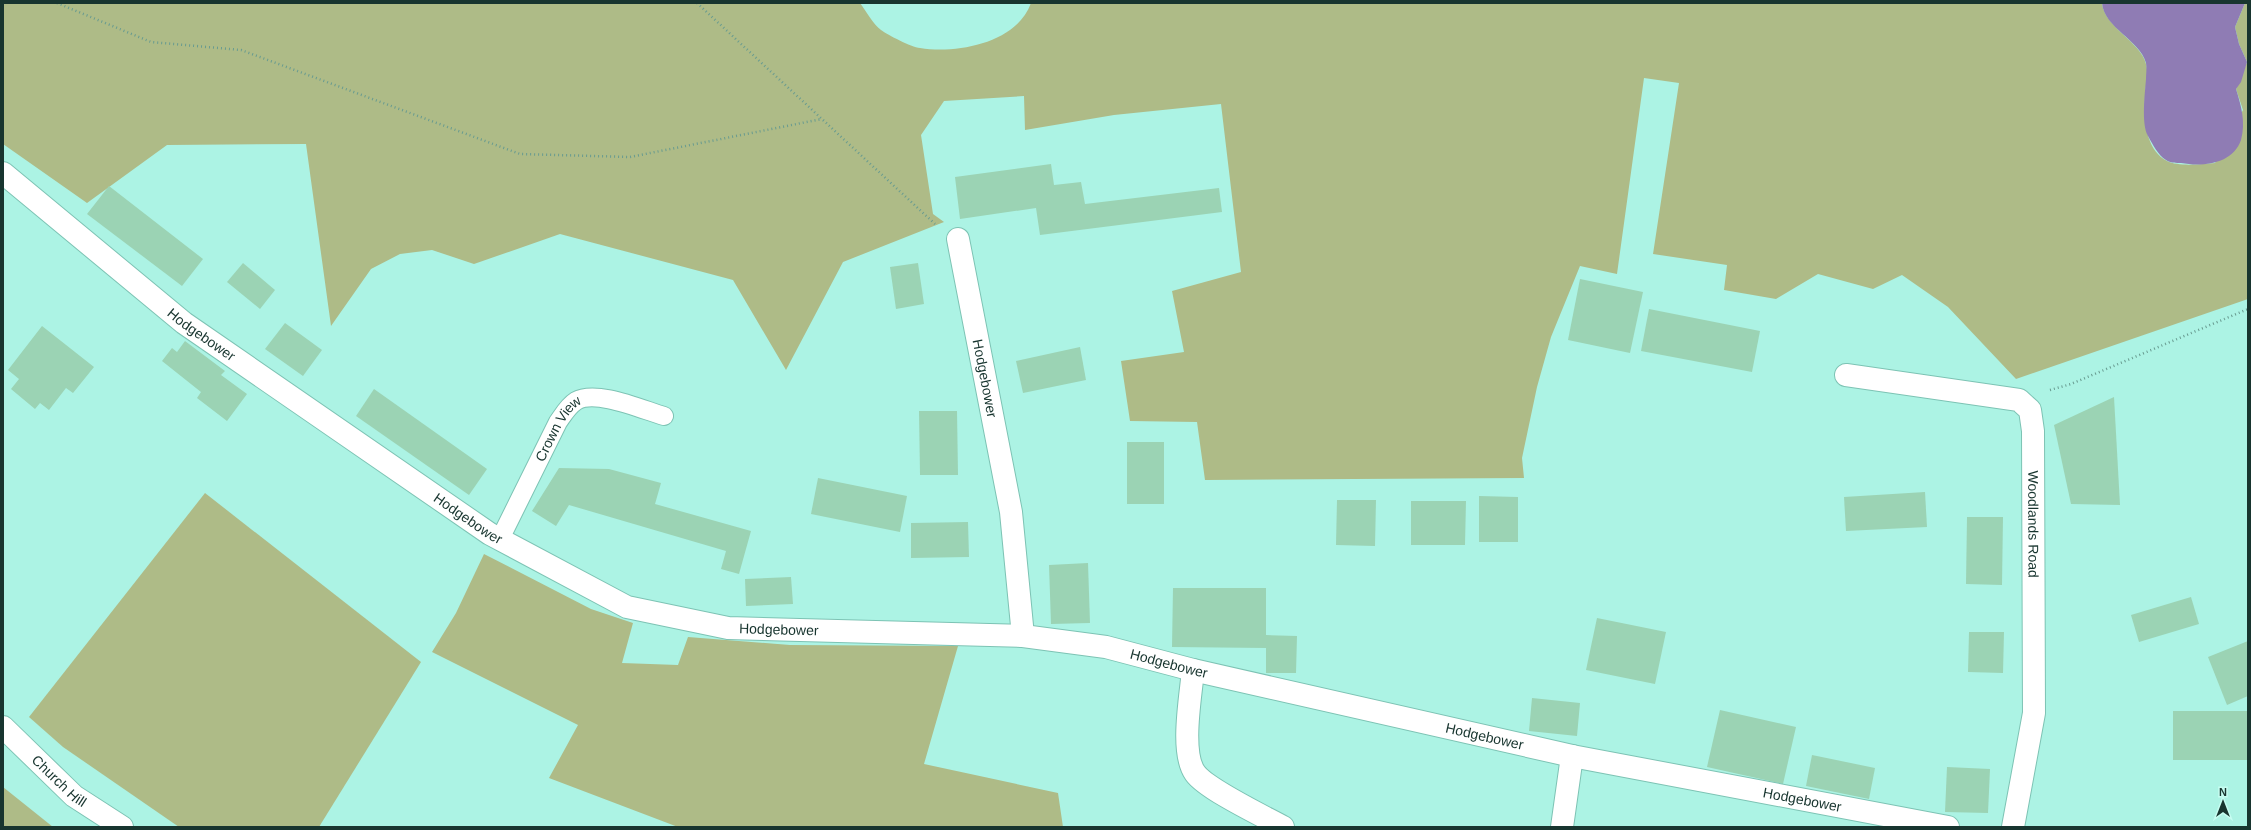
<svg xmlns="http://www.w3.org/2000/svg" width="2251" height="830" viewBox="0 0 2251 830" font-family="Helvetica,sans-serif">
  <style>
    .green { fill: #aebb87 }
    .water { fill: #8f7cb4 }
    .building { fill: #9bd3b4 }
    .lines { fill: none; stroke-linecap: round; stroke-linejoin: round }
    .service-casing { stroke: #7dc3b4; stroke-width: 20 }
    .minor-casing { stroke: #7dc3b4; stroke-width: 24 }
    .path { stroke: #689b90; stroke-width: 2.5; stroke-dasharray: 1 3; stroke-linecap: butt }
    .service { stroke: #fff; stroke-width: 18 }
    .minor { stroke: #fff; stroke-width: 22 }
    .labels { text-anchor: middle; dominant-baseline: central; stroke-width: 3; stroke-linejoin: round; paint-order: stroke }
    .street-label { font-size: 14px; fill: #18352f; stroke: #c6fdf1 }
  </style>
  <rect width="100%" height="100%" fill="#acf3e4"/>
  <g class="green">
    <path d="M3,3H860C866,11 873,24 881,30C888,35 911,47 920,48C957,54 1017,43 1031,3H2102C2104,27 2141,42 2146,64C2149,73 2145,88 2145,97C2144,119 2145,149 2167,161C2179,167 2202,164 2215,163L2243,110L2236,89L2247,62L2239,44L2235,27L2245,3H2248V299L2016,379L1948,307L1902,275L1873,289L1818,274L1776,299L1724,290L1727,265L1653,254L1679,83L1644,78L1617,274L1580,266L1551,337L1537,387L1522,458L1524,478L1205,480L1197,422L1130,421L1121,361L1184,352L1172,291L1241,272L1221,104L1114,115L1025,130L1024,96L944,101L921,135L933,214L944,222L843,262L786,370L733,280L560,234L474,264L432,250L400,254L371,269L331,326L306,144L167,145L87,203L3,144Z"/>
    <path d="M205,493L421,662L319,827H179L63,747L29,717Z"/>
    <path d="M484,554L591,609L633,623L622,663L678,665L688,637L790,645L958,646L924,764L1058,793L1063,827H678L549,778L578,725L432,652L456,613Z"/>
    <path d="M3,787L53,827H3Z"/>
  </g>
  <path class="water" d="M2102,3H2245L2235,27L2239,44L2247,62L2241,82L2236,89C2241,105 2246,122 2241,140C2233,164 2203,167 2181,163C2177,163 2170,163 2166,160C2158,155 2153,145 2148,136C2141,124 2145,93 2146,79C2146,74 2147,68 2146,63C2140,40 2104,28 2102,3Z"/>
  <g class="building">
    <path d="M1051,164L1054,185L1081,182L1085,204L1219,188L1222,212L1040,235L1036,208L960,219L955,177Z"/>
    <path d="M109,186L203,259L182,286L87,214Z"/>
    <path d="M243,263L275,290L260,309L227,282Z"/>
    <path d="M918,263L924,304L896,309L890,267Z"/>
    <path d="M1580,279L1643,292L1630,353L1568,340Z"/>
    <path d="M1649,309L1760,331L1752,372L1641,351Z"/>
    <path d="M285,323L322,350L303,376L265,349Z"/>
    <path d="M42,326L94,367L73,393L66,388L49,410L40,403L35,409L11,389L19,379L8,370Z"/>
    <path d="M185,341L225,371L221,375L247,394L227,421L197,398L201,392L162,361L172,348L177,352Z"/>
    <path d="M1080,347L1086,380L1023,393L1016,361Z"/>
    <path d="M374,389L487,469L469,495L356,416Z"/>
    <path d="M2114,397L2120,505L2071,504L2054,425Z"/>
    <path d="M919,411H957L958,475H920Z"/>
    <rect x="1127" y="442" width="37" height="62"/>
    <path d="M559,468L609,469L661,483L655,504L751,531L739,574L721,569L726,551L569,505L556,526L532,511Z"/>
    <path d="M818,478L907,496L900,532L811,514Z"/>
    <path d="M1925,492L1927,527L1846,531L1844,497Z"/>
    <path d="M1479,496L1518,497V542H1479Z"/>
    <path d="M1337,500H1376L1375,546L1336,545Z"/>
    <path d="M1411,501H1466L1465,545H1411Z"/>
    <path d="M1967,517H2003L2002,585L1966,584Z"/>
    <path d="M968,522L969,557L911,558V523Z"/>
    <path d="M1088,563L1090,623L1051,624L1049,565Z"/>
    <path d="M791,577L793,604L746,606L745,579Z"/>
    <path d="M1173,588H1266V635L1297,636L1296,673H1266V648L1172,647Z"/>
    <path d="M2191,597L2199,624L2139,642L2131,615Z"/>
    <path d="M1597,618L1666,632L1655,684L1586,670Z"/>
    <path d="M1969,632H2004L2003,673L1968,672Z"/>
    <path d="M2248,641V696L2227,705L2208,657Z"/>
    <path d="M1532,698L1580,703L1577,736L1529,731Z"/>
    <path d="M1720,710L1796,727L1783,784L1707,767Z"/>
    <rect x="2173" y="711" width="75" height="49"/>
    <path d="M1812,755L1875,768L1869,799L1806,786Z"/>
    <path d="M1947,767L1990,769L1988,813L1945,812Z"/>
  </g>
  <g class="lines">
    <g class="service-casing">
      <g id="service">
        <path id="s1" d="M500,539L558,422C563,415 568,406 576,401C596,389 643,410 664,416"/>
      </g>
    </g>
    <g class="minor-casing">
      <g id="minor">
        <path id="s2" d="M3,173L184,323L490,534L627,607L728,628L1023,636L1106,647L1193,670L1572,756L1948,827"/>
        <path id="s3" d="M958,239L1011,512L1023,636"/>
        <path id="s4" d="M1846,375L2019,400L2030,410L2033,431L2034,713L2013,827"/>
        <path d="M1193,670C1191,695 1180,752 1195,773C1206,789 1263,816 1283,827"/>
        <path id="s5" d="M3,727L74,796L122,827"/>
        <path d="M1562,827L1572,756"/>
      </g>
    </g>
    <g class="path">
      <path d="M57,3L151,42L241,50L520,154L630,157L822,119"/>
      <path d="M697,3L935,224"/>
      <path d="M2050,390L2071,384L2248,309"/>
    </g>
    <use href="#service" class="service"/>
    <use href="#minor" class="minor"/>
  </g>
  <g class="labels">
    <g class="street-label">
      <text stroke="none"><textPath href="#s2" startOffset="256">Hodgebower</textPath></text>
      <text stroke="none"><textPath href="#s3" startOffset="142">Hodgebower</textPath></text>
      <text stroke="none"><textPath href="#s1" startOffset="125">Crown View</textPath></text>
      <text stroke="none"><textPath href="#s2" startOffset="580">Hodgebower</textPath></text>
      <text stroke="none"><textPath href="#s4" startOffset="304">Woodlands Road</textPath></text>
      <text stroke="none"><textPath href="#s2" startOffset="916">Hodgebower</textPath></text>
      <text stroke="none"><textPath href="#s2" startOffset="1309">Hodgebower</textPath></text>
      <text stroke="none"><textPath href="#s2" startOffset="1633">Hodgebower</textPath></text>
      <text stroke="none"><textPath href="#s5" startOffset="78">Church Hill</textPath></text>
      <text stroke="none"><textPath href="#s2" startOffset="1957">Hodgebower</textPath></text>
    </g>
  </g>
  <rect width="2251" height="830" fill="none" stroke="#18352f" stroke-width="8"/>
  <g transform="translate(2223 802)" stroke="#c6fdf1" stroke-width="3" paint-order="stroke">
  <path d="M0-3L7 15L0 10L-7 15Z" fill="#18352f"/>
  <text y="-6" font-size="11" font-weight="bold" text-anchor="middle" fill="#18352f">N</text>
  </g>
</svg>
